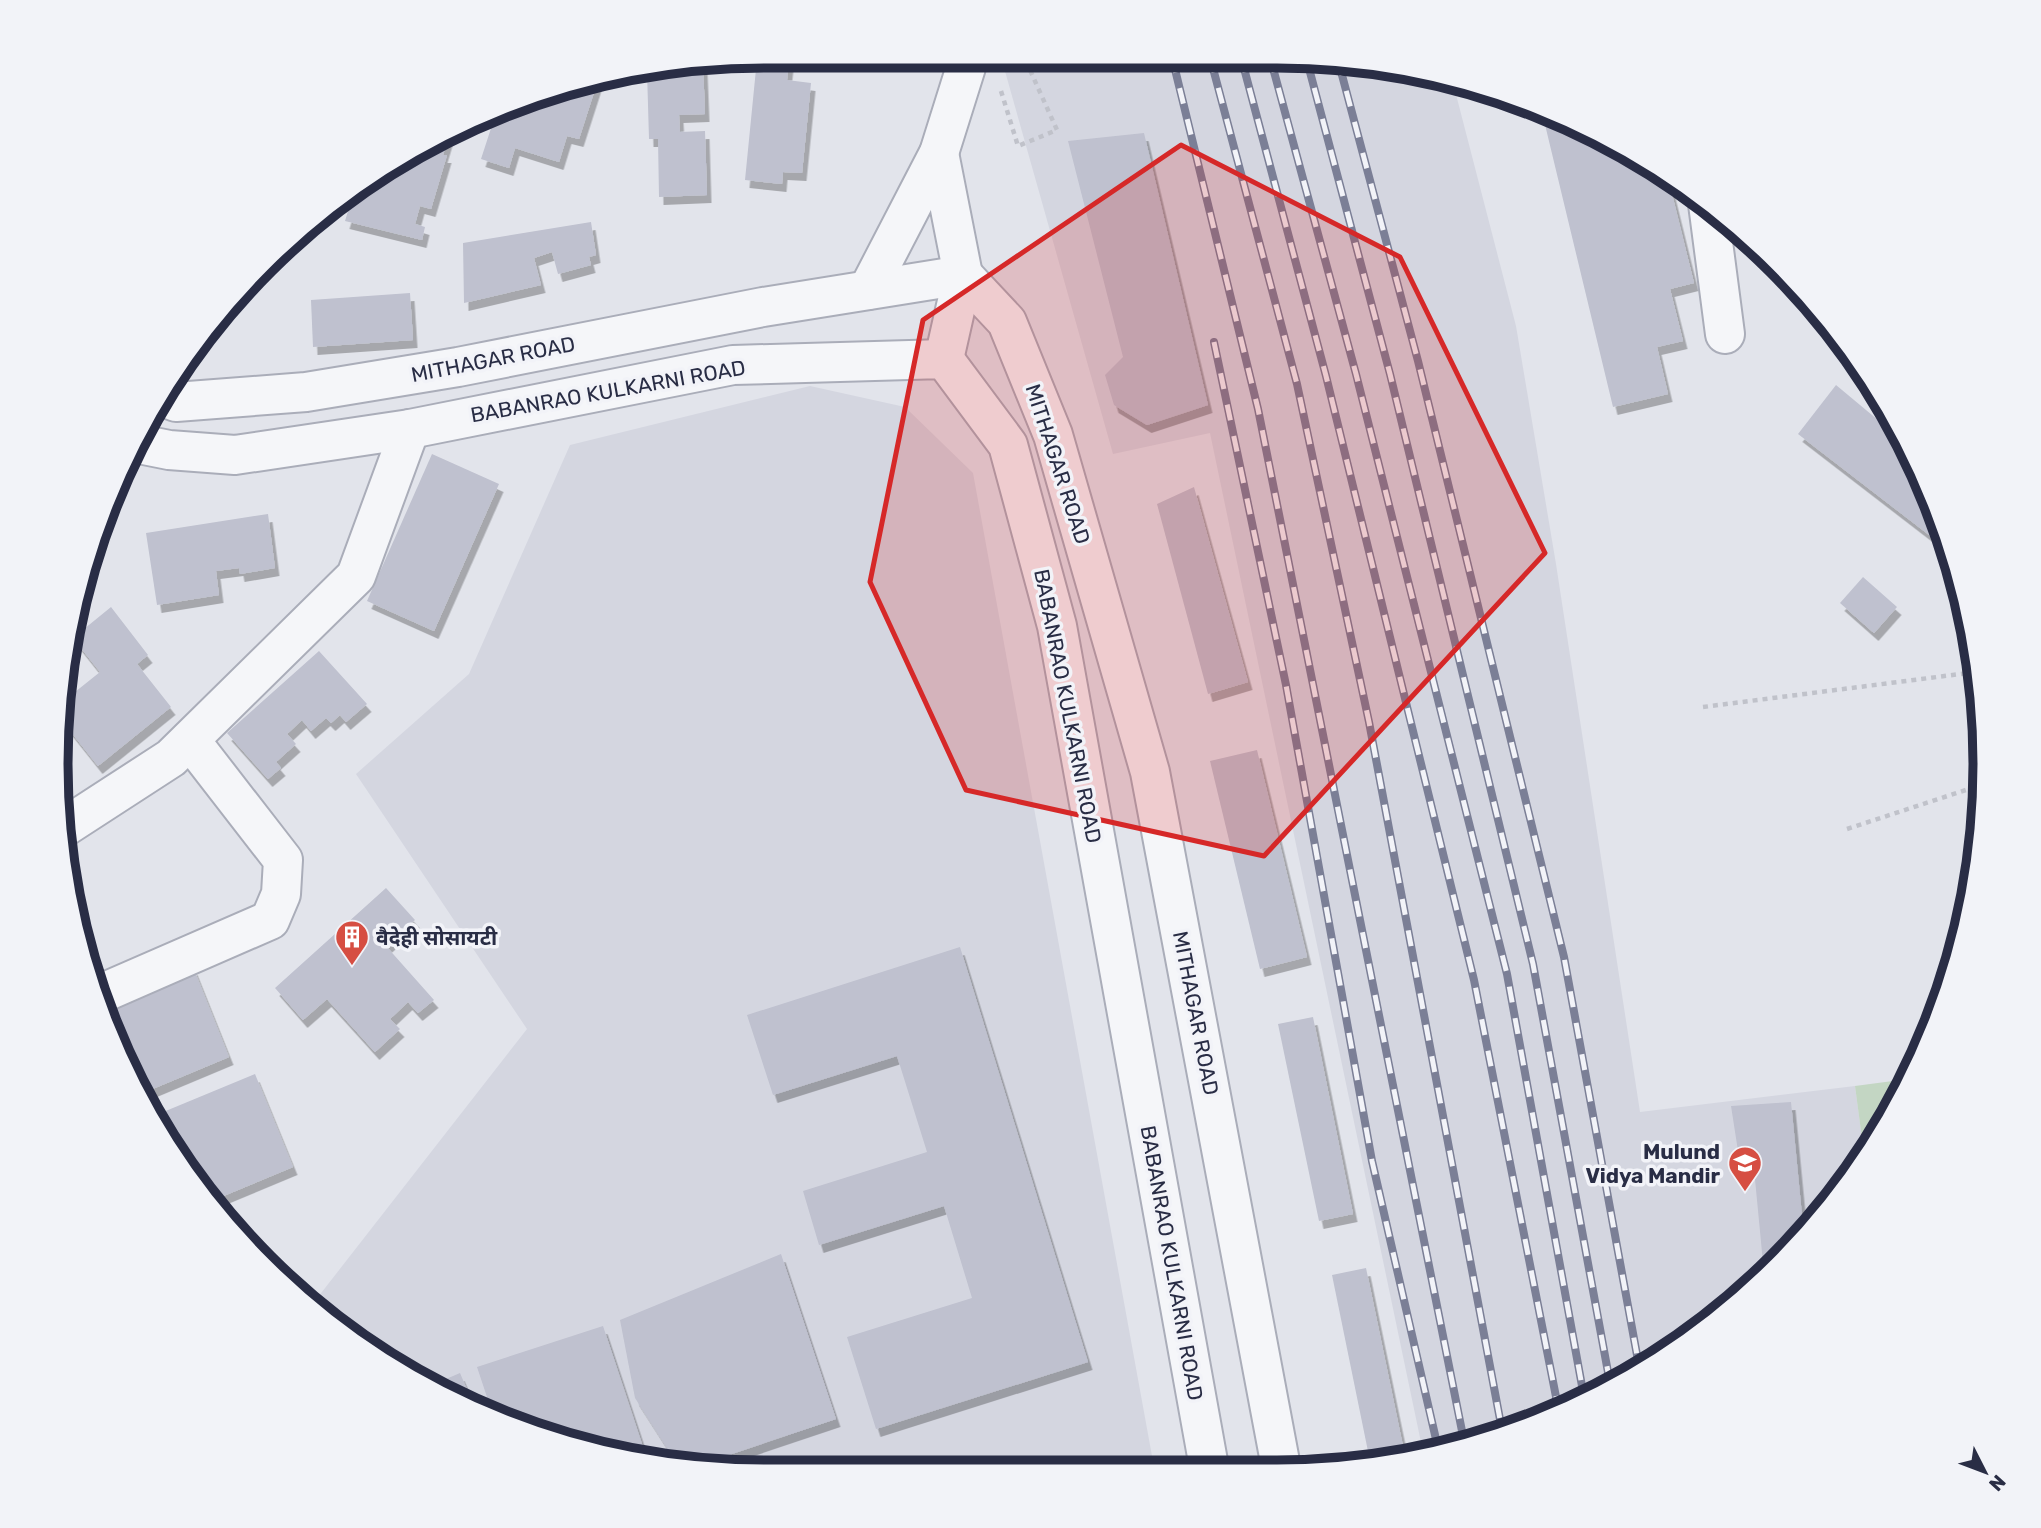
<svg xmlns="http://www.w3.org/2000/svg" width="2041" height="1528" viewBox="0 0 2041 1528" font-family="Rubik,'Noto Sans Devanagari',sans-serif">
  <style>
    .built { fill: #d4d6e0 }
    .green { fill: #c3d6c3 }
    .building { fill: #bfc1cf; filter: url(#shadow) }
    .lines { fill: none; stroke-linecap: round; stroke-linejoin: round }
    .minor-casing { stroke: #aaadb9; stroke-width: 42 }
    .path { stroke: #c0c2ca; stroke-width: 4.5; stroke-dasharray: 5 5; stroke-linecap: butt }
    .minor { stroke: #f5f6f9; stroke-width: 38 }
    .rail-casing { stroke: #7b7f96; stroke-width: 8 }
    .rail { stroke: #f2f3f8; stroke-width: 5; stroke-dasharray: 16; stroke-linecap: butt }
    .marked { fill: #d62828; fill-opacity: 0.2; stroke: #d62828; stroke-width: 5; stroke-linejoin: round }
    .labels { text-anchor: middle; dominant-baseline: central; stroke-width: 7; stroke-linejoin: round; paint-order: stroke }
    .street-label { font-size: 21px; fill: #292d45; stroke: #f2f3f8 }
    .poi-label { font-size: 21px; font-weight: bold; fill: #292d45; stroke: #f2f3f8; text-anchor: start }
    .rim { fill: none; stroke: #292d45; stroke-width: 9 }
  </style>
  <defs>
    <filter id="shadow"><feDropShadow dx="4.5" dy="8" stdDeviation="0" flood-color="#0004"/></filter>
  </defs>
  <rect width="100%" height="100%" fill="#e2e4eb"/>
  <g class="built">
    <path d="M1001,57H1323L1452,79L1516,326L1556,564L1640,1112L1855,1086L1864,1154L1809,1231L1708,1326L1548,1418L1423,1452L1210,433L1113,454Z"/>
    <path d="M810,386L905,407L973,473L1154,1467L717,1470L537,1435L410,1377L311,1306L527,1029L356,774L469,674L570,445Z"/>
  </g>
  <path class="green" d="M1908,1079L1890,1118L1864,1154L1855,1086Z"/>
  <g class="building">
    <path d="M757,59L789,62L787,80L811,83L802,173L783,172L782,184L745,180Z"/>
    <path d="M703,64L705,114L679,115L680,132L705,131L707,195L659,197L658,139H649L647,71Z"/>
    <path d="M587,79L597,83L579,139L567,136L559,162L515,148L509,168L481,159L495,116Z"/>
    <path d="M1541,108L1667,174L1694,283L1670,289L1683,341L1657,347L1668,394L1613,407Z"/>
    <path d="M1144,133L1208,405L1147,425L1114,405L1105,375L1123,357L1068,141Z"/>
    <path d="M449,135L443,155H447L431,209L420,206L415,224L425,227L422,240L345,221L353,195L410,151Z"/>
    <path d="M591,222L596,255L589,257L591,265L558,274L552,252L534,258L541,285L464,303L463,243Z"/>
    <path d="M410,293L413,340L313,347L311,300Z"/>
    <path d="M1836,385L1908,445L1950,551L1798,434Z"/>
    <path d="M432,454L499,484L434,631L367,601Z"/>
    <path d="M1194,487L1248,682L1208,694L1157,504Z"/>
    <path d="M268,514L275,568L240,574L239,568L216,571L219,595L157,605L146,533Z"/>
    <path d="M1863,577L1897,607L1874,633L1840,603Z"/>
    <path d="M111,607L148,655L137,664L171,707L98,766L63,722L65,700L100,672L73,638Z"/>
    <path d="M319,651L367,704L346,722L340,715L331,723L326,718L311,731L302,720L287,734L296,744L276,762L281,768L268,779L227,733Z"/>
    <path d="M1257,750L1307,957L1260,969L1210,761Z"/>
    <path d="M386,888L415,920L386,946L434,1000L418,1013L408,1002L390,1019L400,1029L375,1052L327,999L303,1020L275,988Z"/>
    <path d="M960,947L1088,1362L876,1429L847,1337L972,1298L944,1206L819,1245L803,1191L927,1152L897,1056L773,1095L747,1015Z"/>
    <path d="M193,967L229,1057L143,1093L110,1035L101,1006Z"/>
    <path d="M1313,1017L1353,1214L1319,1221L1278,1024Z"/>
    <path d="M255,1074L293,1167L209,1202L156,1115Z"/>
    <path d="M1791,1102L1804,1236L1764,1273L1752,1148L1738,1151L1731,1106Z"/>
    <path d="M781,1254L836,1419L696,1466L676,1462L635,1398L620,1320Z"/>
    <path d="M1366,1268L1405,1456L1371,1466L1332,1275Z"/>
    <path d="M603,1326L646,1456L537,1435L493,1415L477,1367Z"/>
    <path d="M460,1373L474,1406L430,1386Z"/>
  </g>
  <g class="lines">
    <g class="minor-casing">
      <g id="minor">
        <path d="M939,153L963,275L944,359"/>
        <path d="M1708,204L1725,334"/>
        <path d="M868,290L939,153L966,67L964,57"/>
        <path d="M163,397L176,402L306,392L458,367L763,307L963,275L1007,322L1053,435L1150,772L1281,1467"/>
        <path d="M134,443L169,450L235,455L410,429L733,365L944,359L1008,445L1057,626L1209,1467"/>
        <path d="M60,830L171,758L356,576L410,429"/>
        <path d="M98,995L270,920L281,894L283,860L190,740"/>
      </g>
    </g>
    <g class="path">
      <path d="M1001,91L1018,146L1057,130L1030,70L1080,57"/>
      <path d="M1703,707L1976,672"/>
      <path d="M1847,829L1981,785"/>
    </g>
    <use href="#minor" class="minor"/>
    <g class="rail-casing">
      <g id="rail">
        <path d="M1172,57L1258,409L1464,1441"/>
        <path d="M1210,57L1297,384L1369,722L1502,1430"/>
        <path d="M1241,57L1326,376L1474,980L1559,1412"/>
        <path d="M1270,57L1356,374L1507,974L1584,1397"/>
        <path d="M1306,57L1390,374L1533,964L1610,1383"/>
        <path d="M1338,60L1418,361L1564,957L1639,1366"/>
        <path d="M1214,342L1286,685L1372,1161L1438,1448"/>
      </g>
    </g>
    <use href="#rail" class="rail"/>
  </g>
  <path class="marked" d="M1181,145L1400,257L1545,553L1264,856L966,790L870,582L923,320Z"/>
  <defs>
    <g id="building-pin" transform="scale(1.75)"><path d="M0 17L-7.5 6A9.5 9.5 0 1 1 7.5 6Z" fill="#d64e42" stroke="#f2f3f8"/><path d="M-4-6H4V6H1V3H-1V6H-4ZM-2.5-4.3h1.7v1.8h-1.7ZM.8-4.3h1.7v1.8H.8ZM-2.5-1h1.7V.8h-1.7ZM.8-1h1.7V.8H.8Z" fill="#fff"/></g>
    <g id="school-pin" transform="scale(1.75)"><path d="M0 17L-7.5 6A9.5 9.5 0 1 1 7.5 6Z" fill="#d64e42" stroke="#f2f3f8"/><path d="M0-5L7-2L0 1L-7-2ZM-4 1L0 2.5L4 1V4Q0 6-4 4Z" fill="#fff"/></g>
  </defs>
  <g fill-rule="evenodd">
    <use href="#building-pin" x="352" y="937"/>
    <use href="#school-pin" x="1745" y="1163"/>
  </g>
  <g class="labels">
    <g class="street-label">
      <text transform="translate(493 359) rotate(-11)">MITHAGAR ROAD</text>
      <text transform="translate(608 391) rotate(-10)">BABANRAO KULKARNI ROAD</text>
      <text transform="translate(1058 464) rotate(72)">MITHAGAR ROAD</text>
      <text transform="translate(1068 706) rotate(79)">BABANRAO KULKARNI ROAD</text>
      <text transform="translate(1196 1013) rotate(79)">MITHAGAR ROAD</text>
      <text transform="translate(1172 1263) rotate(80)">BABANRAO KULKARNI ROAD</text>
    </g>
    <g class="poi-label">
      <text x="376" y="937">वैदेही सोसायटी</text>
      <text x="1720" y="1151" text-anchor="end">Mulund<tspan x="1720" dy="24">Vidya Mandir</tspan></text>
    </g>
  </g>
  <path d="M0 0H2041V1528H0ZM764 68H1277A696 696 0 0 1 1973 764V764A696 696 0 0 1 1277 1460H764A696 696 0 0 1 68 764V764A696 696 0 0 1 764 68Z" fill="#f2f3f8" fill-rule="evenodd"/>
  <path class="rim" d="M764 68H1277A696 696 0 0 1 1973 764V764A696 696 0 0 1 1277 1460H764A696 696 0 0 1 68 764V764A696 696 0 0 1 764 68Z"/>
  <g transform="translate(1985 1472) rotate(132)" stroke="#f2f3f8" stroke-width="5" paint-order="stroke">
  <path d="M0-5L12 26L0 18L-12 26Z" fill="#292d45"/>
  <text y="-10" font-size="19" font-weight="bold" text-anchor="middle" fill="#292d45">N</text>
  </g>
</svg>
